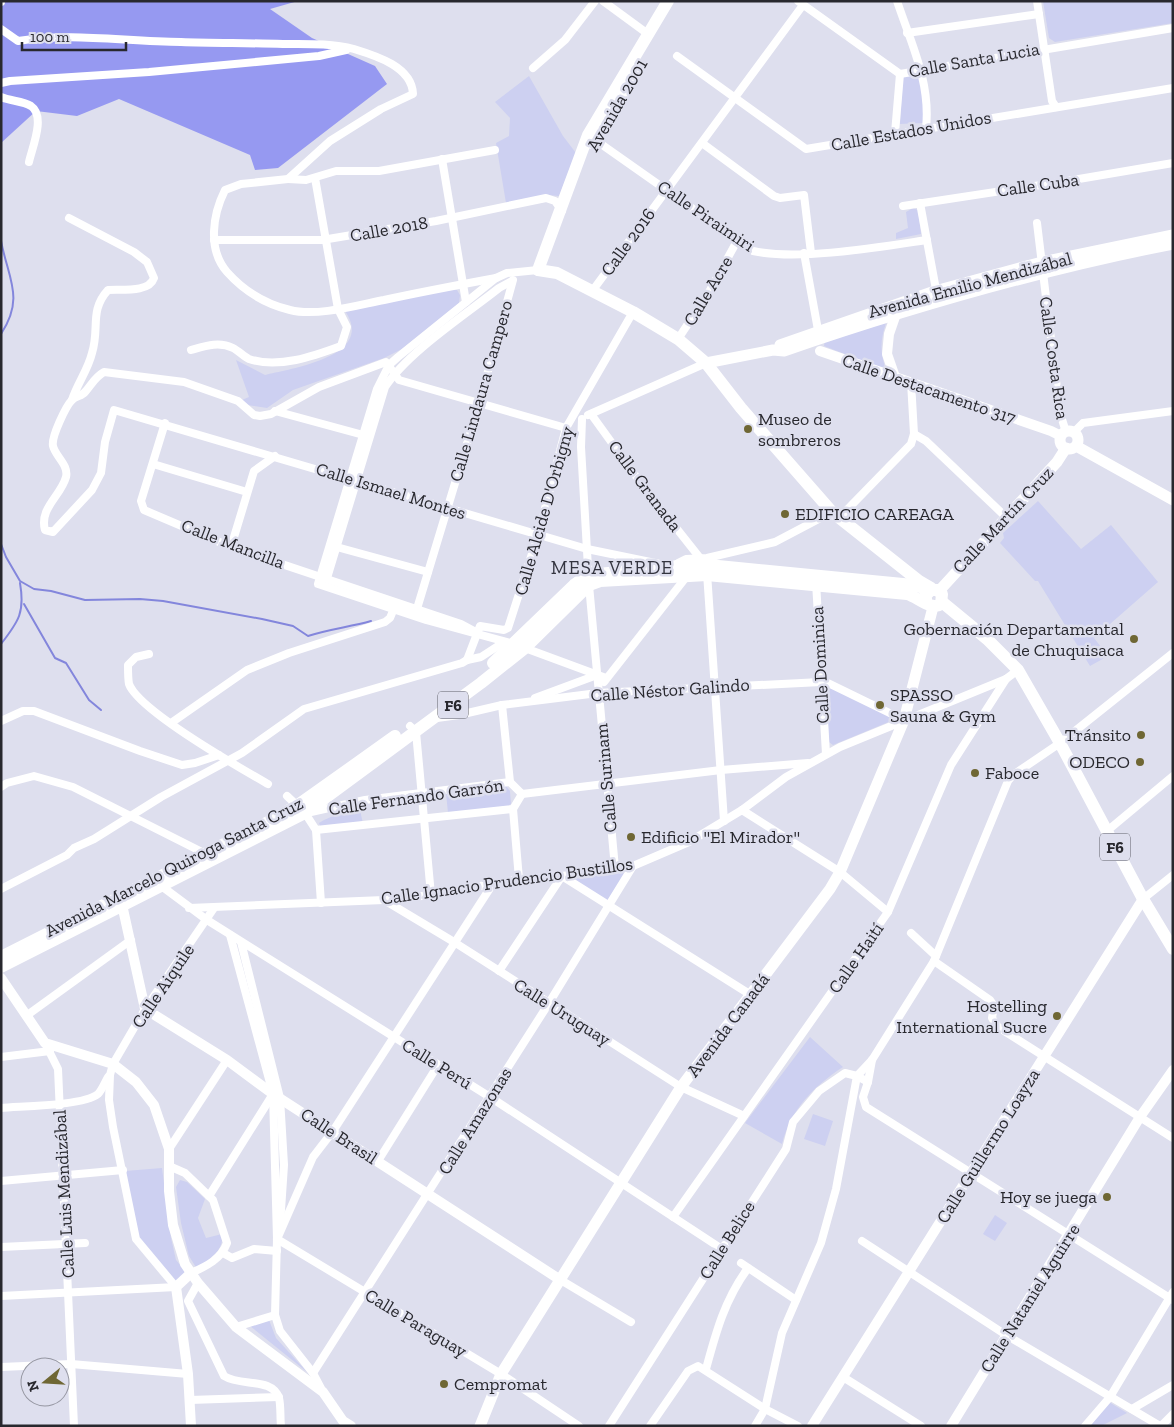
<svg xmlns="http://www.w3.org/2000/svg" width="1174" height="1427" viewBox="0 0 1174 1427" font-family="'Zilla Slab',serif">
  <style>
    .green { fill: #cdd0f1 }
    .forest { fill: #9699f1 }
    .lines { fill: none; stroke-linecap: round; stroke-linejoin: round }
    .stream { stroke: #8386dc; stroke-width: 2 }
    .minor { stroke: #fff; stroke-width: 8 }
    .tertiary { stroke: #fff; stroke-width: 10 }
    .secondary { stroke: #fff; stroke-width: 11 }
    .primary { stroke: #fff; stroke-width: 12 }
    .trunk { stroke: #fff; stroke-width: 12 }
    .poi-dot { fill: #6f6734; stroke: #dedfee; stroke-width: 2 }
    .labels { text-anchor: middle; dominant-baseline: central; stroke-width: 5; stroke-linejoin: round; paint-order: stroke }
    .shield { fill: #dedfee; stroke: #5f5f68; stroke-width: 1 }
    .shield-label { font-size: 16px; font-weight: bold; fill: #28282e }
    .street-label { font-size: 18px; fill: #28282e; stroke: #dedfee }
    .poi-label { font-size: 18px; fill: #28282e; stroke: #dedfee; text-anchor: start }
    .neighbourhood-label { font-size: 19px; letter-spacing: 1px; fill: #33343f; stroke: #dedfee }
  </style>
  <rect width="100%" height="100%" fill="#dedfee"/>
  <g class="green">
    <path d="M1043,1H1173V23L1055,42L1049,38Z"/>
    <path d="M917,74L920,75L925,101L923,123L900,124L903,77Z"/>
    <path d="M529,76L563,136L576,153L559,196L548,195L506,203L496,143L509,136L510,118L495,102Z"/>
    <path d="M913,208L918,210L921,234L896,239V233L908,228L906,212Z"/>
    <path d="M451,289L457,290L460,295L459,303L402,349L384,358L293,390L267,408L247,405L242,400L249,397L236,360L265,375C293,368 376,356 345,311Z"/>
    <path d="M886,323C880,341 880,352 886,370L824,346L825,340Z"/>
    <path d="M1038,501L1081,549L1111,525L1158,582L1094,638L1108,656L1090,666L1038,581H1035L1000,543L1004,538L1003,533Z"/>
    <path d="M829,687L891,717V721L833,745L829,742L826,691Z"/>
    <path d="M506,786L510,791L511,804L508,806L448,813L446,793Z"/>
    <path d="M359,805L363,824L321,828L319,823L324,820Z"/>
    <path d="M623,871L624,875L607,901L572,879L573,875Z"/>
    <path d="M810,1037L843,1067C814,1086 791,1109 782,1144L745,1123Z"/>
    <path d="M813,1114L833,1121L825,1146L804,1139Z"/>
    <path d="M162,1168L171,1238L176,1260L186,1272L185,1279L169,1285L143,1250L136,1236L125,1171Z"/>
    <path d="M180,1180L187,1182L205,1199L198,1218L206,1238L222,1234C224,1251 210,1259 197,1269L189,1256L181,1223L176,1187Z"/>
    <path d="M995,1215L1007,1223L995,1241L983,1234Z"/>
    <path d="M269,1320L276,1338L307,1372L250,1326Z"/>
    <path d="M1109,1402L1127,1413L1101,1426H1090Z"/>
  </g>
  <path class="forest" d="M1,1H298L270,9L312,38L375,66L387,84L278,168L255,170L250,155L119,99L77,116L36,111L1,143Z"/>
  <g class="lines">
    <g class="stream">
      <path d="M1,241C8,278 25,298 1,334"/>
      <path d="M1,544L6,557L20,581L34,589L51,591L85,600L140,599L163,601L262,619L293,626L308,636C329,629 350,627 371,621"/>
      <path d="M24,604L55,658L66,663L89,700L101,710"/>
      <path d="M1,644C19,621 25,612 20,583"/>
    </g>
    <g class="minor">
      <path d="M603,1L648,34"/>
      <path d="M798,1L900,74L1173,28"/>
      <path d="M897,1C911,43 931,83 926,128"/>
      <path d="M1037,1L1052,101L1056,107"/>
      <path d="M1,2V1"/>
      <path d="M1,29L18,41C72,32 126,42 181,42C215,43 249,43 283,44C306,44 332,43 354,49C377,56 412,67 413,94L381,109L330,141L288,179L241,184L225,190C213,214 207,249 227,272C244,291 265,304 290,310C317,317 358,305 384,300C421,292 458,285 496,278"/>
      <path d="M907,33L1039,14"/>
      <path d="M677,56L806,149L1173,88"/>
      <path d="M533,68L565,40L595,1"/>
      <path d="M1,83L10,81L149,72L319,56L346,50"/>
      <path d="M1,97C10,101 23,101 31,106C46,116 32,148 29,162"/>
      <path d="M895,133L900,74"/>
      <path d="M591,137L753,251C798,261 880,247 927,240"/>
      <path d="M702,143L774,196L780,198L804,195L811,253"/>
      <path d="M442,159L466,302"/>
      <path d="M288,179L306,180L336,171H379L495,150"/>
      <path d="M920,203L937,295"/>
      <path d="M903,206L1067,181L1173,163"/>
      <path d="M69,218L134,252L147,262L154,278C149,293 121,289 108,290C89,311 100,328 92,353C88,370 77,384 72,400"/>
      <path d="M1037,223L1060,413L1066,432"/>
      <path d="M214,240H322L436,221L546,198L555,201L562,211"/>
      <path d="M804,253L818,330"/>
      <path d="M538,270L507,273L496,278L398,357L389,365L377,389L318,584L426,620L514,644L606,678"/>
      <path d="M593,290L803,5"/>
      <path d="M678,339L709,292L737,241"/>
      <path d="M191,350C205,346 219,341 233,348C239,351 244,357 249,359C278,369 314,356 341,346L347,327L338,309L315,178"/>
      <path d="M275,411L367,436"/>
      <path d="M591,414L643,486L700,558"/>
      <path d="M588,415L706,363"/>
      <path d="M582,419L581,447L589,585L615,868"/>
      <path d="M165,423L141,501L144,510L231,547L461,624L474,631"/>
      <path d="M566,428L399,380L386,362L319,387L271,414L260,416L254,415L238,401L184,382L104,372C95,377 92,384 85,392C82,396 76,396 72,400C66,406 51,437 53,446C55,456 69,465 66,477C61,496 39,508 45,530L53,532L92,490L101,473L105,442L114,410L587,549L660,564"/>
      <path d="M1073,433L1083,423L1173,411"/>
      <path d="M914,434L926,441L1007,518"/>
      <path d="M153,464L247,492"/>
      <path d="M839,518L911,444L914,434L911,382"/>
      <path d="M333,546L428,572"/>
      <path d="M231,547L254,471L275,456"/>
      <path d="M678,563L686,559L707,558L775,542L832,512"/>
      <path d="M707,573L724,821"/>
      <path d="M327,578L385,387C408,352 465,315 499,288L512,281"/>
      <path d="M816,582L826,754"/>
      <path d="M416,612L479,404L513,280"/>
      <path d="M149,654L136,657L128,665C128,671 128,679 129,684C139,711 240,768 268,784"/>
      <path d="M467,660L481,657L504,642"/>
      <path d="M604,682L687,576"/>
      <path d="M535,698L597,675"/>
      <path d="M502,705L510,782"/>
      <path d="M437,718L459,715L502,705L598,693L821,682L828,683L904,720"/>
      <path d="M1,721L23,711H34L140,751L182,765L195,763L219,755"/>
      <path d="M171,723L247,670L289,653L385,622L390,618L395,606"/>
      <path d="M410,726L416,732L431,895"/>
      <path d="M1,787L7,783L34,776L73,787L206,854"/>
      <path d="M287,796L305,813L316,830L321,903"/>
      <path d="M513,809L519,879"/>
      <path d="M742,810L840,872L888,912"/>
      <path d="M311,812L365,800L510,782L522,794L721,770L808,763"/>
      <path d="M316,830L513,809L522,794"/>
      <path d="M1107,831L1173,776"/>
      <path d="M160,885L207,920L490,1097L722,1249"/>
      <path d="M1,889L67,855L74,848L94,839L161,797L242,753L304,709L462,663L467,660L480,626L504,630L508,628L538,535L566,428L633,312"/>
      <path d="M1143,899L1173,875"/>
      <path d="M384,900L454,942L681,1087L744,1116"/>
      <path d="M189,908L384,900L431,895L519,879L562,876L633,866L689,842L742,810L786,777L840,747L1006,679L1018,670"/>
      <path d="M911,933L936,956"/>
      <path d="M230,935L273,1094L277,1239L275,1315L280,1331L313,1373L322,1390"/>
      <path d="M241,942L280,1098L284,1165L280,1225"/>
      <path d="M934,961L990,1000L994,1006L992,1018L998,1027L1173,1138"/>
      <path d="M499,971L562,876L751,995"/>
      <path d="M26,1016L131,940"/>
      <path d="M45,1043L58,1069L74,1426"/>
      <path d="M1,1057L50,1051"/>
      <path d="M857,1076L872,1060L934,961L1008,781L1013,775L1060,743L1173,653"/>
      <path d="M868,1082L872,1060"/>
      <path d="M1,1108C22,1106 83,1106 98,1094C102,1090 105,1082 108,1077"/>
      <path d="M169,1149L227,1060"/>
      <path d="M378,1161L438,1065"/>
      <path d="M169,1166L185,1173L213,1200L227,1243C221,1259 207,1266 191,1273"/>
      <path d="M1,1181L123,1170"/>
      <path d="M209,1196L273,1094"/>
      <path d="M673,1217L888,912L951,765L1006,679"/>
      <path d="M278,1237L313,1157L333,1131L494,882"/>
      <path d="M277,1239L501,1374L579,1426"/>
      <path d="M862,1241L1006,1335L1160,1426"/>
      <path d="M1,1247L85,1243"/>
      <path d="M223,1253L232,1258L254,1249L277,1251"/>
      <path d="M741,1263L796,1300"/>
      <path d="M559,1279L631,1322"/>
      <path d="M198,1283L188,1301L224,1376C241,1387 272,1377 279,1398C281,1406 280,1417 281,1426"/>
      <path d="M176,1287L136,1239L113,1127L109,1100L110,1075L113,1064L145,1009L214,908"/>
      <path d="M1,1296L176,1287"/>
      <path d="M236,1327L275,1315"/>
      <path d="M1,1367L71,1364L188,1374"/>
      <path d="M706,1369C716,1332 725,1299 748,1268"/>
      <path d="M313,1373L549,1003L633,866"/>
      <path d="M843,1377L921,1426"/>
      <path d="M190,1400L279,1397"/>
      <path d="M1132,1409L1173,1385"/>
      <path d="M609,1426L786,1149L793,1122L819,1091L845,1073L857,1076L868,1082L863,1097L866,1107L1173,1300"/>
      <path d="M650,1426L688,1371L698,1366L765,1409L798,1426"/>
      <path d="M755,1426L765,1409L782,1333L821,1243L836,1189L857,1076"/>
      <path d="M1085,1426L1110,1397L1173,1292"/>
      <path d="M1161,1426L1173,1414"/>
    </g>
    <g class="tertiary">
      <path d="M820,351L1051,431L1061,436"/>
      <path d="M895,377L887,354L889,334L897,311"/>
      <path d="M121,900L145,1009L227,1060L273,1094L559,1279"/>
      <path d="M1,978L45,1043L113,1064L136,1082L154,1105L169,1149V1191L173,1225L185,1264L198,1283L236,1327L323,1392L343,1421L351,1426"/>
      <path d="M191,1273L176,1287L188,1374L191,1426"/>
      <path d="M812,1426L1143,899"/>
      <path d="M951,1426L1140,1117L1173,1070"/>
    </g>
    <g class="secondary">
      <path d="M780,345L935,291L1042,262L1173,235"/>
      <path d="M706,363L773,350L784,351C912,307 1040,270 1173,244"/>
      <circle cx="1069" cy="440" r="9"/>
      <path d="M1076,446L1173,500"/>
      <path d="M939,591L1057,462L1066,448"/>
      <path d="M480,1426L501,1374L681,1087L830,889L840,872L904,720L933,607"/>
    </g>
    <g class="primary">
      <path d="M668,1L588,135L538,270L557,273L633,312L678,339L706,363L741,408L832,512L919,581L931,588"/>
      <path d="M592,143L639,66"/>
    </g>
    <g class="trunk">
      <path d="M942,602L987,639L1018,670L1060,743L1143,899L1173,949"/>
      <path d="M493,663L574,585L588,575L689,565H708L913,585L931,590"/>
      <path d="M1,957L270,821L298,805L395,736"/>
      <path d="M1,967L305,813L481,683L525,648L589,585L600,581L707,575L907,594C918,597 931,611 941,604L942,594L937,590H931L925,596L927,603"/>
    </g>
  </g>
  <g class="poi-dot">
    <circle cx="748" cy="429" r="5"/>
    <circle cx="785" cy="514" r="5"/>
    <circle cx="1134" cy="639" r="5"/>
    <circle cx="880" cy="705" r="5"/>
    <circle cx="1141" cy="735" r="5"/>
    <circle cx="1140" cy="762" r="5"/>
    <circle cx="975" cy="773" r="5"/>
    <circle cx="631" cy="837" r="5"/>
    <circle cx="1057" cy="1016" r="5"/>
    <circle cx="1107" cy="1197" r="5"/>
    <circle cx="444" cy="1384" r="5"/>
  </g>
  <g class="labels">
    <g class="shield">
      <rect x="438" y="691.5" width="30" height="27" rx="4"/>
      <rect x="1100" y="833.5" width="30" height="27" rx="4"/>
    </g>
    <g class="shield-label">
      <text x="453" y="705">F6</text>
      <text x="1115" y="847">F6</text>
    </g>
    <g class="street-label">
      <text transform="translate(974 60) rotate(-10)">Calle Santa Lucia</text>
      <text transform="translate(617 105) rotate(-60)">Avenida 2001</text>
      <text transform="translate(911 131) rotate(-10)">Calle Estados Unidos</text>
      <text transform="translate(1038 185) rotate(-8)">Calle Cuba</text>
      <text transform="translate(706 216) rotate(34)">Calle Piraimiri</text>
      <text transform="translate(389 229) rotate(-10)">Calle 2018</text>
      <text transform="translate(628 242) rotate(-54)">Calle 2016</text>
      <text transform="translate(970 285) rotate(-15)">Avenida Emilio Mendizábal</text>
      <text transform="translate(708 291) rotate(-59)">Calle Acre</text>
      <text transform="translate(1054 358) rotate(82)">Calle Costa Rica</text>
      <text transform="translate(929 389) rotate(19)">Calle Destacamento 317</text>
      <text transform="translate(481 391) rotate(-74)">Calle Lindaura Campero</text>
      <text transform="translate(645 486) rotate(53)">Calle Granada</text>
      <text transform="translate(391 491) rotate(17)">Calle Ismael Montes</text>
      <text transform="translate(544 511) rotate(-74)">Calle Alcide D'Orbigny</text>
      <text transform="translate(1003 520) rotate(-47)">Calle Martín Cruz</text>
      <text transform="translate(233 544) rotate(21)">Calle Mancilla</text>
      <text transform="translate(820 665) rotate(-93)">Calle Dominica</text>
      <text transform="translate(670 690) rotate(-4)">Calle Néstor Galindo</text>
      <text transform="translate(606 778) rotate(-95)">Calle Surinam</text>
      <text transform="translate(416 797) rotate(-8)">Calle Fernando Garrón</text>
      <text transform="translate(174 867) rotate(-27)">Avenida Marcelo Quiroga Santa Cruz</text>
      <text transform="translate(507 881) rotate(-8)">Calle Ignacio Prudencio Bustillos</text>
      <text transform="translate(856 958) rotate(-55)">Calle Haití</text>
      <text transform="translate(163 986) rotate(-56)">Calle Aiquile</text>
      <text transform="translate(562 1012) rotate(32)">Calle Uruguay</text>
      <text transform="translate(728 1025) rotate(-53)">Avenida Canadá</text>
      <text transform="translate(437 1064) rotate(32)">Calle Perú</text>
      <text transform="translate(475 1121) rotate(-58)">Calle Amazonas</text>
      <text transform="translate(339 1136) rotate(33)">Calle Brasil</text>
      <text transform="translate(988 1146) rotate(-58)">Calle Guillermo Loayza</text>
      <text transform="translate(64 1194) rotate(-93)">Calle Luis Mendizábal</text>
      <text transform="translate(727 1240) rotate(-58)">Calle Belice</text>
      <text transform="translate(1030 1298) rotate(-58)">Calle Nataniel Aguirre</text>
      <text transform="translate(416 1323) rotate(31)">Calle Paraguay</text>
    </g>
    <g class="poi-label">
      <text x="758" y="419">Museo de<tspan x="758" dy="21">sombreros</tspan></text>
      <text x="795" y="514">EDIFICIO CAREAGA</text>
      <text x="1124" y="629" text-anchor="end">Gobernación Departamental<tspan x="1124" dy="21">de Chuquisaca</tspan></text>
      <text x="890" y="695">SPASSO<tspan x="890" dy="21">Sauna &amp; Gym</tspan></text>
      <text x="1131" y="735" text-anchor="end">Tránsito</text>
      <text x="1130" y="762" text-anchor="end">ODECO</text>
      <text x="985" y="773">Faboce</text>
      <text x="641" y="837">Edificio "El Mirador"</text>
      <text x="1047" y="1006" text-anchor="end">Hostelling<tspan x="1047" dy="21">International Sucre</tspan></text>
      <text x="1097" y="1197" text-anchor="end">Hoy se juega</text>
      <text x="454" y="1384">Cempromat</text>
    </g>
    <g class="neighbourhood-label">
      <text x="612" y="567">MESA VERDE</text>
    </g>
  </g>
  <rect width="1174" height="1427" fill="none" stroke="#28282e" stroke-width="5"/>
  <g transform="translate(45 1382) rotate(252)"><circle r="24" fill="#dedfee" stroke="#9596a1"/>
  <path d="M0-4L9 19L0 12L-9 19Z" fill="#6f6734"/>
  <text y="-8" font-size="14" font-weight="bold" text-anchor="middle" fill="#28282e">N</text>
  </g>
  <path d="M22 42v8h104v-8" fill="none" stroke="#28282e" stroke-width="2.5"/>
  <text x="30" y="42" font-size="15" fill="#28282e" stroke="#dedfee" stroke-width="4" paint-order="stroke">100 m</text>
</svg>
